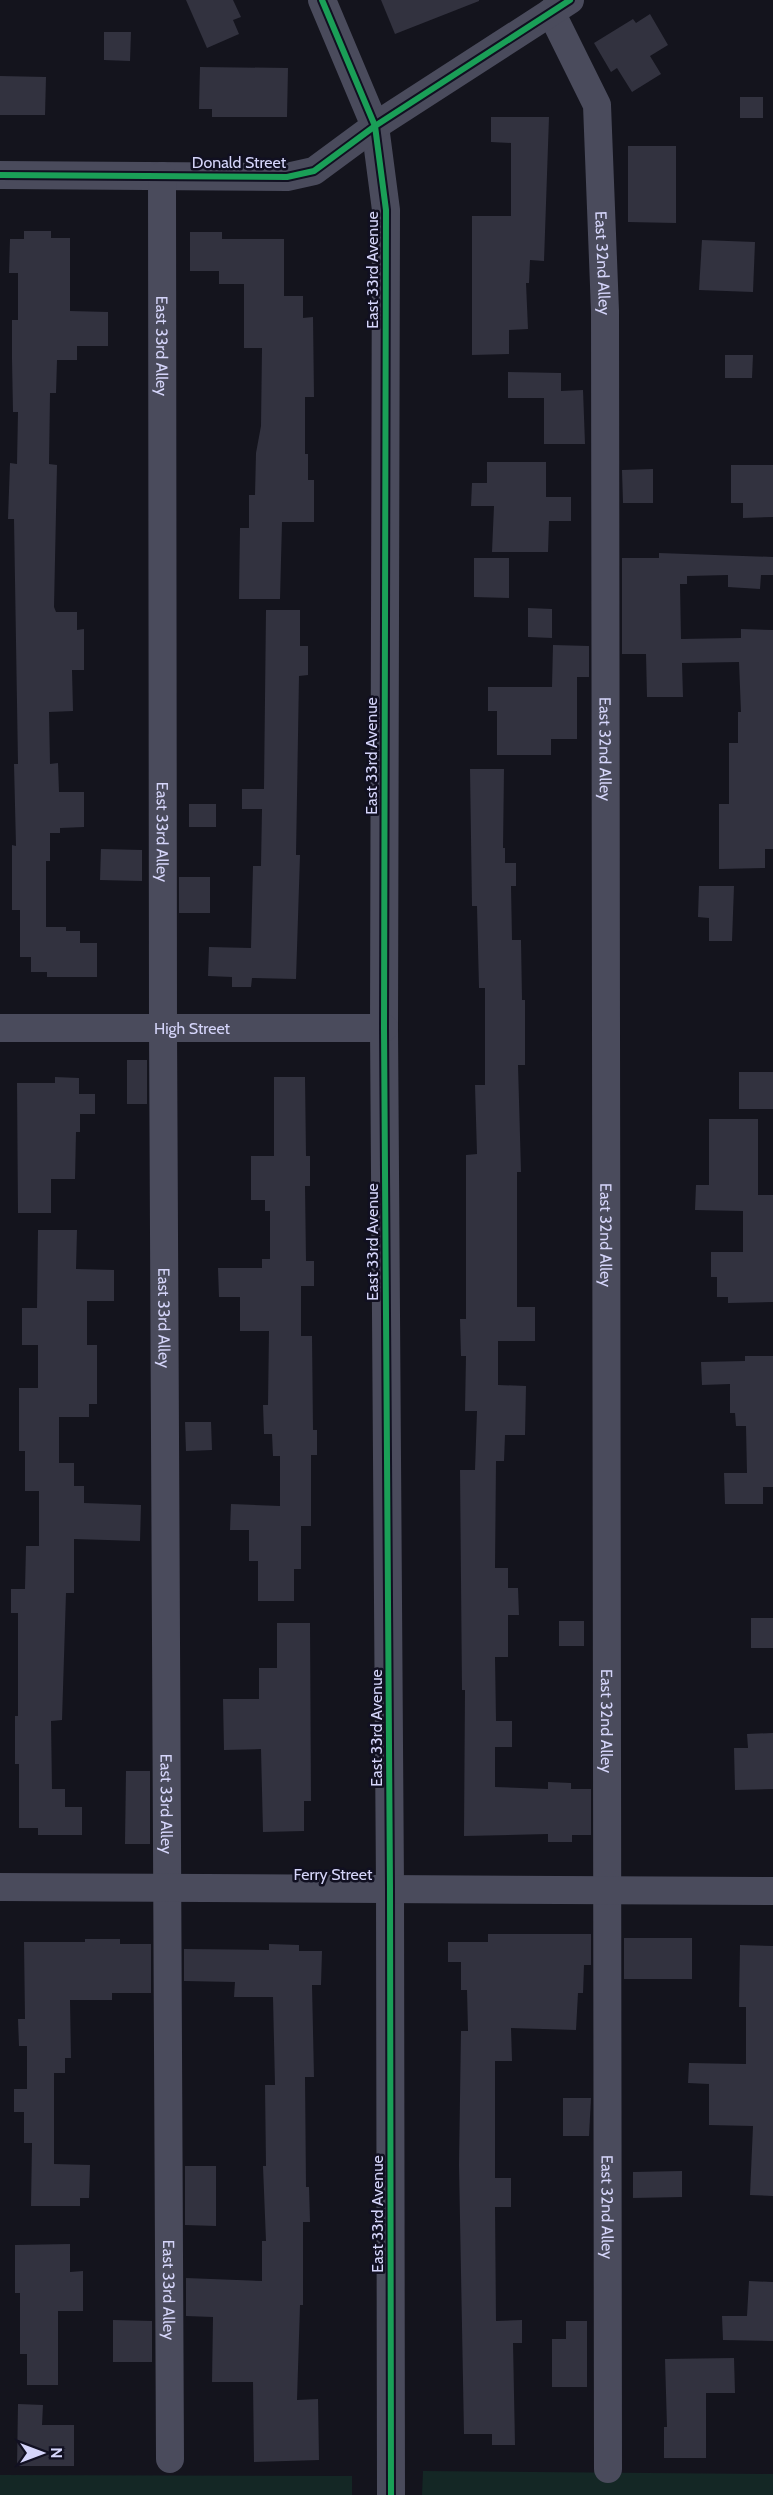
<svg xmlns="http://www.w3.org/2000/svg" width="773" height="2495" viewBox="0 0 773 2495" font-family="Cabin,sans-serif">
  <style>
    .green { fill: #142725 }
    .building { fill: #32323f }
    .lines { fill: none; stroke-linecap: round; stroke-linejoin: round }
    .minor { stroke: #4a4b5c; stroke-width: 28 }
    .cycleway-casing { stroke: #111021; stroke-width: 10 }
    .cycleway { stroke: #1a9f57; stroke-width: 6 }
    .labels { text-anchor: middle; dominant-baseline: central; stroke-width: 5; stroke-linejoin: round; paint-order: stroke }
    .street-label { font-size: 16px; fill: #d5d5fa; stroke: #111021 }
  </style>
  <rect width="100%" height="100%" fill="#14141d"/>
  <g class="green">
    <path d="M423,2471L773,2474V2495H422Z"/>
    <path d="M0,2475L352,2476V2495H0Z"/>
  </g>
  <g class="building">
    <path d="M186,0H233L241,17L233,20L239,34L207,48Z"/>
    <path d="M381,0H479V1L395,34Z"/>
    <path d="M650,14L668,45L650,56L661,74L632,92L617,68L611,72L594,43L633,19L636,23Z"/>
    <path d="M104,32H131L130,61L104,60Z"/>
    <path d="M200,67L288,68L287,117H212V109H199Z"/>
    <path d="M0,76L46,77L45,115H0Z"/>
    <rect x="740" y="97" width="23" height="21"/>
    <path d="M491,117H549L544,261L530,260L529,283H526L528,329L509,330V354L472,355V216H511V143L491,142Z"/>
    <path d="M628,146H676V223L628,222Z"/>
    <path d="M24,231H51V238H70V311L108,312V346H77V360H57L56,393H50L49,464L57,465L54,607L56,612H77V630L84,629V670H72L73,711L49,712L50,764L58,763L59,792H84V827L60,828V833H50V861H46V927H66V931H80V943H97V977H47V972H31V957H20V910H12V845L16,846L14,764H18L14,519H8L10,463L17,464L18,412H13L12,359V320H18V273H9L10,239H24Z"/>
    <path d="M190,232H222V239H284V296H303V318L313,317L314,397H305V454H308V480H314V522H282L280,599H239L240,528H249V495H255L256,453L261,426L262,348H244V284H219V271H190Z"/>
    <path d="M702,240L755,242L753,292L699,290Z"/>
    <path d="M725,355H753L752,378H725Z"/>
    <path d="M508,372L561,373V391L583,390L585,444H544V398H508Z"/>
    <path d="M487,462H546V497H571V521H549L548,552H492L494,506H471L472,483H487Z"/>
    <path d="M731,465H773V517L743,518V503H731Z"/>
    <path d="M653,469V503H623L622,470Z"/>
    <path d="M659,553L773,557V575H761L760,589L728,587V575L687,576V584H680L681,639L741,638V629L773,630V849H765V868L719,869V804H729V743H738V712H741L739,662L682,663L683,697H647L646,654H622V558H659Z"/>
    <path d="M474,558H509V598L474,597Z"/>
    <path d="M528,608L552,609V638L528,637Z"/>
    <path d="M266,610H300V646H308V675L299,676L296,855H300L296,979L252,978L251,987H232V977L208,976L209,947L251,948L253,866H261L262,809H242V789H264Z"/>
    <path d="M553,645L589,646V677H577V739H551V755H497V711H488V687H552Z"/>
    <path d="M470,769H504L503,848H505V863H516V886H511L512,940H521L522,1000H525V1065H518L521,1172H517V1307H535V1341H498V1385L526,1386L525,1435H505L504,1461H496L495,1568H508V1588H518L519,1615H508V1657H495L496,1721H512V1747H495V1787L548,1789V1782L571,1783V1789H591V1835H572V1842H548V1834L464,1836L465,1690H462L460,1470H475L477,1411H465L466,1356H461L460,1319H466V1155L477,1154L475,1085H485V988H479L477,906H472Z"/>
    <rect x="189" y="804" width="27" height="23"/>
    <path d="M101,849L142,850V881L100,880Z"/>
    <rect x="179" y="877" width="31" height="36"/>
    <path d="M699,886H734L732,941H709V918L698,917Z"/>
    <rect x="127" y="1060" width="20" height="44"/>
    <rect x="739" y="1072" width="34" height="37"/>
    <path d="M55,1077L79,1078V1094H95V1114H80V1132H76L75,1179H51V1213H18L17,1083H55Z"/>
    <path d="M274,1077H305L306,1156H310V1186H305L306,1261H314V1286H301V1336H312L313,1430H317V1455H311V1526H301V1569H294V1601H258V1561H249V1530H230L231,1504L280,1506V1456H273L272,1434H264L263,1405H268L269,1331H240V1297H219L218,1268H262V1259H270V1211H265V1200H251V1156H274Z"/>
    <path d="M709,1119H758V1195H773V1302L728,1303V1297H717V1277H711V1252H743V1211L695,1210L696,1185H709Z"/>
    <path d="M38,1230H77L76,1269L114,1270V1301H87V1345H97V1404H89V1417H59V1463H74V1486H84V1503L141,1505L140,1541L74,1539V1593H66L62,1720L51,1721L52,1789H65V1807H82V1835H38V1828H19V1764H15V1716H18V1613H11V1589H25L26,1546H39V1491H25V1451H19V1388H38V1345H22V1308H37Z"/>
    <path d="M745,1356H773V1487H763V1504H725L724,1473H747L746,1426H736L735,1413H730V1384L702,1385L701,1362L745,1361Z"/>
    <path d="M185,1422H211L212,1450L186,1451Z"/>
    <rect x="751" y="1618" width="22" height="30"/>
    <rect x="559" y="1621" width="25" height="25"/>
    <path d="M277,1623H310L311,1801H304V1831L263,1832L261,1749L224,1750L223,1699H259V1668H277Z"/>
    <path d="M773,1733V1789L735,1790L734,1748H748L747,1734Z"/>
    <path d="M126,1771H150V1844H125Z"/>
    <path d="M488,1934H591V1965H584L583,1993H578L576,2030L511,2028L512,2061H495V2178H511V2207H495L496,2321L522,2320V2343H513L515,2445H492V2434H464L459,2165L461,2031H468L467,1990H461V1962H448V1942H488Z"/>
    <rect x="624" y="1938" width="68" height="41"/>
    <path d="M85,1939H120V1944H151V1993H112V2000H70L71,2058H65V2073H54V2164L90,2165L89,2198H80V2206H31L32,2143H24V2112H14V2089H27V2046H19L18,2019H25L24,1942H85Z"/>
    <path d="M269,1944L299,1945V1951H322L321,1985H312L314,2077H305L306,2187H309L310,2222H303V2305H300L297,2400L318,2399L319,2460L254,2462L253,2382H212L213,2317L186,2316V2278L262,2281V2241H266L263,2166H266L265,2085H275L273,1997H234L235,1982L184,1981V1949L269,1950Z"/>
    <path d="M740,1945L773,1946V2196L750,2195L753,2126L709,2125V2084L688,2083L689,2063L746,2064V2007H739Z"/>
    <path d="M563,2098H591L589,2136H563Z"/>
    <path d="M185,2166H216V2226L185,2225Z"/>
    <path d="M682,2171V2197L633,2198V2172Z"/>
    <path d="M70,2244V2272L83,2271V2311H58V2385H27V2354H20V2293H15V2245Z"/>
    <path d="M749,2281L773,2282V2341L723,2340L722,2316H747Z"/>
    <path d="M113,2320L152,2321V2362H113Z"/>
    <path d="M566,2321H587V2387H552V2339H566Z"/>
    <path d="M734,2358L735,2393H706V2458H664V2427H667L665,2359Z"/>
    <path d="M18,2404L43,2405L42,2425H74V2466H17Z"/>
  </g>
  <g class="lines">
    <g class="minor">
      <path d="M322,0L375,126L386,210L384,1028L390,1888L391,2495"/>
      <path id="s1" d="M551,12L597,105L605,311L608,2469"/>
      <path d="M0,175L287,177L314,171L375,126L570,0"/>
      <path id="s2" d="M162,176L163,1028L170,2459"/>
      <path id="s3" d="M0,1028H384"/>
      <path d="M0,1887L773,1891"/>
    </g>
    <g class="cycleway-casing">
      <g id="cycleway">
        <path d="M322,0L375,126L386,210L384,1028L390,1888L391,2495"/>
        <path d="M0,175L287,177L314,171L375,126L570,0"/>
      </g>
    </g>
    <use href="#cycleway" class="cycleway"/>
  </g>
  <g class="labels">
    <g class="street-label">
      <text x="239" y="162">Donald Street</text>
      <text stroke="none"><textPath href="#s1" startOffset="262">East 32nd Alley</textPath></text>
      <text transform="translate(372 270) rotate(-90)">East 33rd Avenue</text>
      <text stroke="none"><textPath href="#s2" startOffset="170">East 33rd Alley</textPath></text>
      <text stroke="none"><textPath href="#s1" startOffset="748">East 32nd Alley</textPath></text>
      <text transform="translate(371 756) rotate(-90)">East 33rd Avenue</text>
      <text stroke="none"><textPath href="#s2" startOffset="656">East 33rd Alley</textPath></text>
      <text stroke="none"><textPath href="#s3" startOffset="192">High Street</textPath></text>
      <text stroke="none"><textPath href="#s1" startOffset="1234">East 32nd Alley</textPath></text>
      <text transform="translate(372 1242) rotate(-90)">East 33rd Avenue</text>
      <text stroke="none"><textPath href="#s2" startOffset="1142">East 33rd Alley</textPath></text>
      <text stroke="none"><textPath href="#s1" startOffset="1720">East 32nd Alley</textPath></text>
      <text transform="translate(376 1728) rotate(-90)">East 33rd Avenue</text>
      <text stroke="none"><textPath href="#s2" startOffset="1628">East 33rd Alley</textPath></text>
      <text x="333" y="1874">Ferry Street</text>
      <text stroke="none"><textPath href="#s1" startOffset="2206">East 32nd Alley</textPath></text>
      <text transform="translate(377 2214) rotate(-90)">East 33rd Avenue</text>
      <text stroke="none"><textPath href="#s2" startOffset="2114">East 33rd Alley</textPath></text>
    </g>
  </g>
  <g transform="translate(42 2453) rotate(90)" stroke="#111021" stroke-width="4.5" paint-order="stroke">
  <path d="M0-4.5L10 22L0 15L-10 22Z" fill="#d5d5fa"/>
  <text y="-9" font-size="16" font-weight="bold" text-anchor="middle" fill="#d5d5fa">N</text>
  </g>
</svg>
